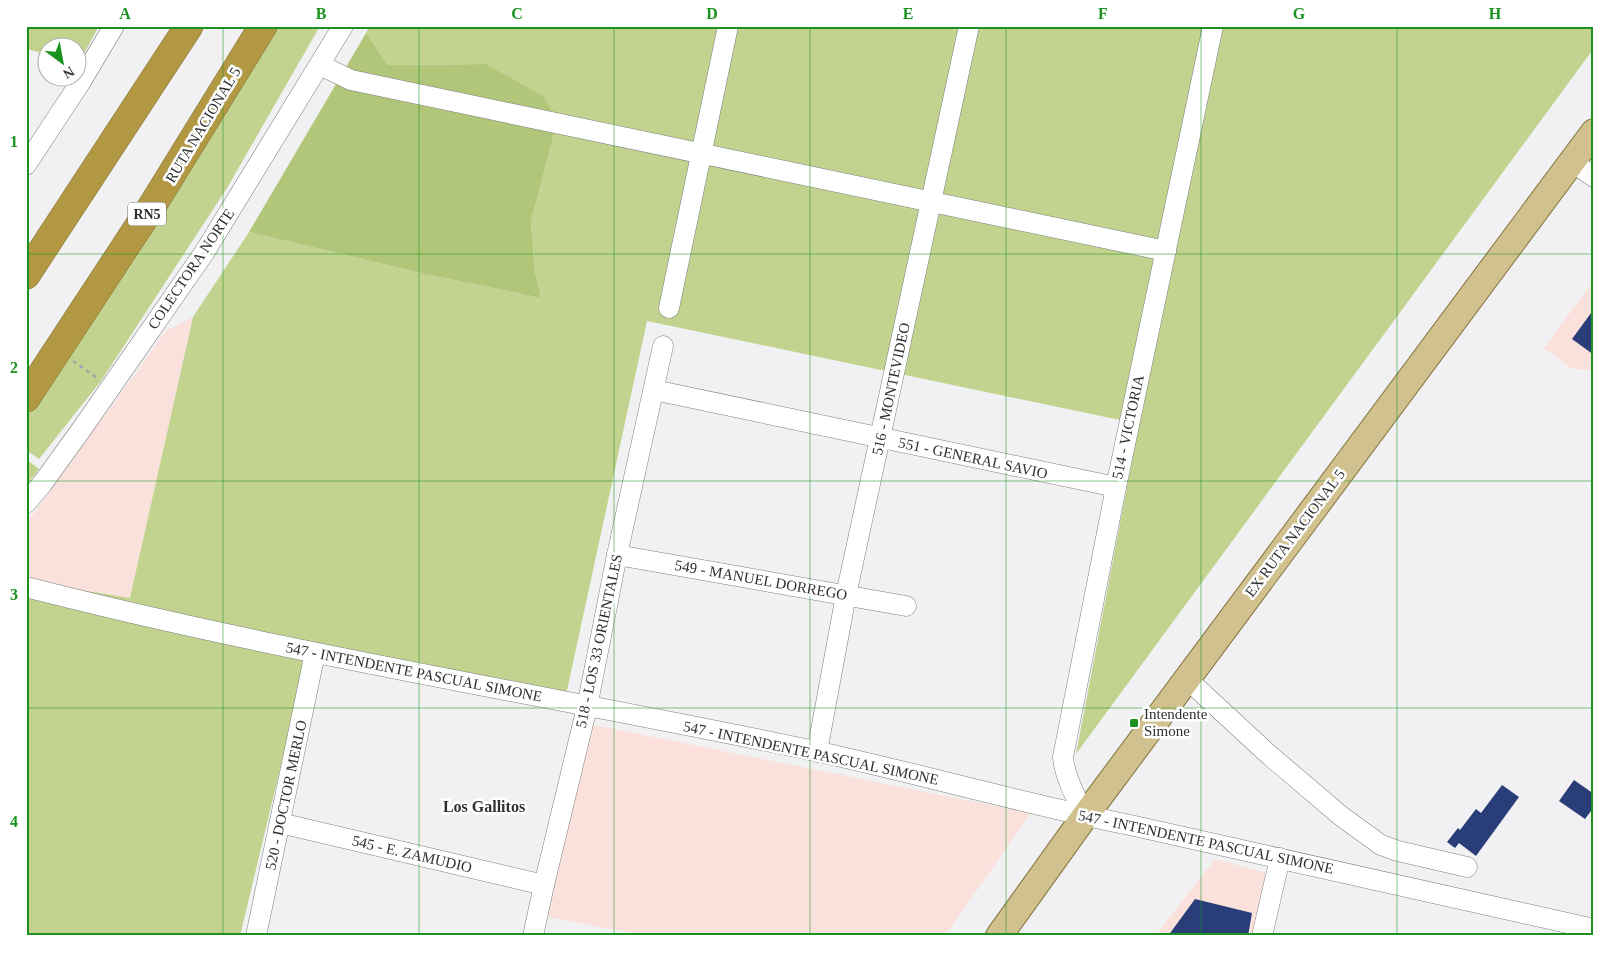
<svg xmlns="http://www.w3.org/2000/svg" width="1620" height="962" viewBox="0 0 1620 962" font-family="Georgia,serif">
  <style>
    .industrial { fill: #fbe1dc }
    .green { fill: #c1d38e }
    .forest { fill: #b2c679 }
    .building { fill: #293e78 }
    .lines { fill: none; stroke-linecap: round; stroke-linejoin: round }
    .minor-casing { stroke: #7e7f80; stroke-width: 21 }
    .major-casing { stroke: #84743c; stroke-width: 28 }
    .highway-casing { stroke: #84743c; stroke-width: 29 }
    .path { stroke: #a5a5a7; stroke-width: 2.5; stroke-dasharray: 4 4; stroke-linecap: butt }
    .minor { stroke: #fff; stroke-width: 20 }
    .major { stroke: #d1c18e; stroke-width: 26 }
    .highway { stroke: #b29842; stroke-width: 28 }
    .grid { fill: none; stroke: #1b9220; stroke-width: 1; stroke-opacity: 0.55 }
    .poi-dot { fill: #1b9220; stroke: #fff; stroke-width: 2 }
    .labels { text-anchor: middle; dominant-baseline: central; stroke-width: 5; stroke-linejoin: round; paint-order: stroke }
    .shield { fill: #fff; stroke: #6d6e6e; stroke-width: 1 }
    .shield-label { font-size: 14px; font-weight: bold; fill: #2f3030 }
    .street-label { font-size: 15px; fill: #2f3030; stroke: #fff }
    .poi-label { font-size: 15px; fill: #2f3030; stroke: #fff; text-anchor: start }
    .neighbourhood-label { font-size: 16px; font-weight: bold; fill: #2f3030; stroke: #fff }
    .neatline { fill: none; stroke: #1b9220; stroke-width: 2 }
    .grid-label { font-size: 16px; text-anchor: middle; font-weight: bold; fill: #1b9220 }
  </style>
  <rect width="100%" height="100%" fill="#f1f1f3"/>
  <g class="industrial">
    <path d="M1594,280V371L1571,368L1544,348Z"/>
    <path d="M193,317L130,598L26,581V524L166,331Z"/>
    <path d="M589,724L1031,813L945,936H648L548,917Z"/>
    <path d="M1215,859L1266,873L1251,936H1155Z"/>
  </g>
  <g class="green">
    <path d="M26,26H99L80,61L78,60V48H48L47,54L26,49Z"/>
    <path d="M276,26H320L227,188L101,381L39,459L26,450V410Z"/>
    <path d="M370,26H1594V48L1076,754L1139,424L647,321L566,695L310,644L240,936H26V581L130,598L193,317L249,232L425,274L541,298L535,272L531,221L557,123L486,64L388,65L366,33Z"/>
    <path d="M26,459L39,469L26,486Z"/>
  </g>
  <path class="forest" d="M366,33L388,65L486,64L544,97L557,123L531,221L535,272L541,298L425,274L249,232Z"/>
  <g class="building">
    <path d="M1594,309V355L1572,339Z"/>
    <path d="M1574,780L1594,794V807L1585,819L1559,801Z"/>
    <path d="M1502,785L1519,797L1476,856L1459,843L1455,848L1447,842L1458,828L1460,830L1476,809L1481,813Z"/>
    <path d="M1195,899L1252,913L1248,936H1168Z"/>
  </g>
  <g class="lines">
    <g class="minor-casing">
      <g id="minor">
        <path d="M320,65L351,80L1166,251"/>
        <path d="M1572,162L1594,177"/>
        <path d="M26,165L80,83L114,26"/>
        <path d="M669,308L728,26"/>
        <path d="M654,390L1116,487"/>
        <path d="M26,503L42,484L81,430L204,253L343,26"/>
        <path d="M617,555L906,606"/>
        <path d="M26,587C287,654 552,696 815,751C921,774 1024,804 1130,825L1594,929"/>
        <path d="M1187,679L1267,753L1341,816L1381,845L1398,851L1467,867"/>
        <path d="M817,752L846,595L969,26"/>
        <path d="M1085,816C1076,797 1065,778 1063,757L1116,487L1213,26"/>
        <path d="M280,823L544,885"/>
        <path d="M256,936L315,653"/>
        <path d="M533,936L544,885L587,707L617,555L663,346"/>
        <path d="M1262,936L1280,858"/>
      </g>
    </g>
    <g class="major-casing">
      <path id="major" d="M999,936L1085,816L1594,132"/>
    </g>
    <g class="highway-casing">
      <g id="highway">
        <path d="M26,275L189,26"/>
        <path d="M26,398L152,206L263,26"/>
      </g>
    </g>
    <path class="path" d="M73,361L97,378"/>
    <use href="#minor" class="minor"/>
    <use href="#major" class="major"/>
    <use href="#highway" class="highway"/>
  </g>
  <path class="grid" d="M223,26V936M419,26V936M614,26V936M810,26V936M1006,26V936M1201,26V936M1397,26V936M26,254H1594M26,481H1594M26,708H1594"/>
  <rect class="poi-dot" x="1129" y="718" width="10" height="10" rx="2.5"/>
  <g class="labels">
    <rect class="shield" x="128" y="202.5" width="38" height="23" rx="4"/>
    <g class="shield-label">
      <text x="147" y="214">RN5</text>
    </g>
    <g class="street-label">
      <text transform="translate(203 125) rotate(-59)">RUTA NACIONAL 5</text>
      <text transform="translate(191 269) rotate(-56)">COLECTORA NORTE</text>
      <text transform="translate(891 389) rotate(-78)">516 - MONTEVIDEO</text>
      <text transform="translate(1128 427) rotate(-78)">514 - VICTORIA</text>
      <text transform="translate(973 458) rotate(12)">551 - GENERAL SAVIO</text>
      <text transform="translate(1295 533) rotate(-53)">EX RUTA NACIONAL 5</text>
      <text transform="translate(761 580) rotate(10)">549 - MANUEL DORREGO</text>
      <text transform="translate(599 641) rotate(-78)">518 - LOS 33 ORIENTALES</text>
      <text transform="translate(414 672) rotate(11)">547 - INTENDENTE PASCUAL SIMONE</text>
      <text transform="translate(811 753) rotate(12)">547 - INTENDENTE PASCUAL SIMONE</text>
      <text transform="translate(286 795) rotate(-78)">520 - DOCTOR MERLO</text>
      <text transform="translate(1206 842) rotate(12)">547 - INTENDENTE PASCUAL SIMONE</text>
      <text transform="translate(412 854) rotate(13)">545 - E. ZAMUDIO</text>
    </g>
    <g class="poi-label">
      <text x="1144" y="714">Intendente<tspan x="1144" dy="17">Simone</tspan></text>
    </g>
    <g class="neighbourhood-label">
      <text x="484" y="806">Los Gallitos</text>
    </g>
  </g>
  <rect width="1620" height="962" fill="none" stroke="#ffffff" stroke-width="55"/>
  <g transform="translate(62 62) rotate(148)"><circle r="24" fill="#ffffff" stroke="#acacac"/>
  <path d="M0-4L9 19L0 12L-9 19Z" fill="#1b9220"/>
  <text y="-8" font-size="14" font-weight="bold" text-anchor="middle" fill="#2f3030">N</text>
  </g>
  <rect x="28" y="28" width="1564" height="906" class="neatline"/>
  <g class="grid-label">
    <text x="125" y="19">A</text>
    <text x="321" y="19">B</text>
    <text x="517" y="19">C</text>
    <text x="712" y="19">D</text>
    <text x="908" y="19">E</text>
    <text x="1103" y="19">F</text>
    <text x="1299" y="19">G</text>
    <text x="1495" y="19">H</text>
    <text x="14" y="147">1</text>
    <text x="14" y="373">2</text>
    <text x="14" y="600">3</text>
    <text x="14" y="827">4</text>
  </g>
</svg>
